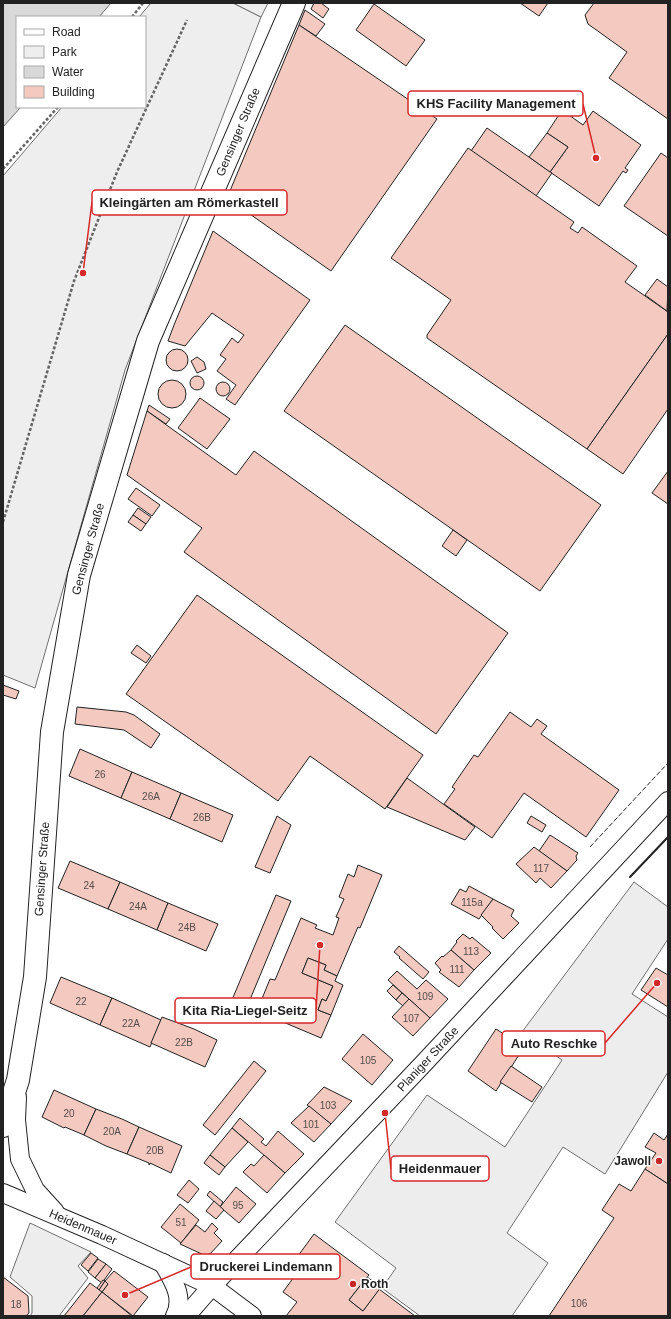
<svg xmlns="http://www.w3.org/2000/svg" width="671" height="1319" viewBox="0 0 671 1319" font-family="Helvetica,sans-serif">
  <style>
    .green { fill: #eee; stroke: #6f6f6f }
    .parking { fill: #ededed; stroke: #6f6f6f }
    .water { fill: #d9d9d9; stroke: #6f6f6f }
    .building { fill: #f3c9c0; stroke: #222 }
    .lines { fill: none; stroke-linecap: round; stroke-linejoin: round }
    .street-casing { stroke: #222; stroke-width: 20 }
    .secondary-casing { stroke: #222; stroke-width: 24 }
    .path { stroke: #646464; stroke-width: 2.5; stroke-dasharray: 3 2; stroke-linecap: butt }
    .street { stroke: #fff; stroke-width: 18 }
    .secondary { stroke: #fff; stroke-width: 22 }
    .fence { stroke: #222; stroke-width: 1; stroke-dasharray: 5 2; stroke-linecap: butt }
    .wall { stroke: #222; stroke-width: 2 }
    .poi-dot { fill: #c62828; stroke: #fff; stroke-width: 1.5 }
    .labels { text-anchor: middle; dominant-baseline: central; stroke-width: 3; stroke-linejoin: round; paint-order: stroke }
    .number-label { font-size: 10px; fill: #564c4a }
    .street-label { font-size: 12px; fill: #222; stroke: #fff }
    .poi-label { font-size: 12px; font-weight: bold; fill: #222; stroke: #fff; text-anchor: end }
    .leader { fill: none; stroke: #d62828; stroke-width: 1.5 }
    .callout-dot { fill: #d62828; stroke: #fff; stroke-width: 1.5 }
    .callout { fill: #fff; stroke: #d62828; stroke-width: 1.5 }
    .callout-label { font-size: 13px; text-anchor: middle; font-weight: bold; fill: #222 }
  </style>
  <rect width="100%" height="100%" fill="#fff"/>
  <path class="green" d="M151,3H233L261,17L125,370L35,688L3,675V176L62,107H145V17H139Z"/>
  <g class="parking">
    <path d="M233,3H268L261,17Z"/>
    <path d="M634,882L668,907V939L632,994L668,1017V1072L605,1174L563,1147L507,1233L548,1263L512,1316H420L382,1288L396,1268L335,1222L427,1095L505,1147L562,1060L522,1032Z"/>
    <path d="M30,1223L91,1252L78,1266L88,1278L59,1316H30L32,1313V1296L10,1277Z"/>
  </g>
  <path class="water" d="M3,3H111L99,17H17V107H21L3,127Z"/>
  <g class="building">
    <path d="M314,3H321L329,9L323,18L311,9Z"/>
    <path d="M520,3H548L539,16Z"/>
    <path d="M594,3H668V119L609,78L627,52L588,24L585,15Z"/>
    <path d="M374,4L425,40L406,66L356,30Z"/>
    <path d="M305,10L325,24L316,36L299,25Z"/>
    <path d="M299,25L437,119L331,271L227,198Z"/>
    <path d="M562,110L583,125L593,111L641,145L625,168L628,170L626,173L623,171L599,206L550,172L568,147L547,133Z"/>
    <path d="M487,128L552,173L536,196L471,151Z"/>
    <path d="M547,133L568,147L550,172L529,157Z"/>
    <path d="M468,148L574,222L570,228L578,233L582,227L637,266L625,282L668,312V334L587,449L427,338V335L451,300L391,258Z"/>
    <path d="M661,153L668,158V236L624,206Z"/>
    <path d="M213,231L310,300L235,405L226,399L236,385L217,371L226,359L220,355L232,338L238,343L244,335L212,313L185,346L168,341L174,325Z"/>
    <path d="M657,279L668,287L667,311L645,295Z"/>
    <path d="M345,325L601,505L540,591L284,411Z"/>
    <path d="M668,334V409L623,474L587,449Z"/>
    <circle cx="177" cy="360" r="11"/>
    <path d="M197,357L204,362L206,369L197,373L191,361Z"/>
    <circle cx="197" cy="383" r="7"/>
    <circle cx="172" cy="394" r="14"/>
    <circle cx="223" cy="389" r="7"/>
    <path d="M200,398L230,419L207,449L178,428Z"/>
    <path d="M149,405L170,419L166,424L147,411Z"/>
    <path d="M147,411L236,475L254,451L508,633L436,734L184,552L202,528L127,475Z"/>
    <path d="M668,471V504L652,493Z"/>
    <path d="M136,488L160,505L152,516L128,499Z"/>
    <path d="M138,508L151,517L146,524L133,515Z"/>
    <path d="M133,515L146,524L141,531L128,522Z"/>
    <path d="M453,530L467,540L456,556L442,546Z"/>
    <path d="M197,595L423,755L385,809L310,756L278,801L126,694Z"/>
    <path d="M137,645L151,656L146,663L131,653Z"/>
    <path d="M3,685L19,691L16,699L3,695Z"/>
    <path d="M77,707L126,712L134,715L160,734L151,748L124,730L75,724Z"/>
    <path d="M510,712L531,727L537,719L547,726L541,734L619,790L586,837L524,793L492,838L444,804L455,789L452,787L474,755L478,757Z"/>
    <path d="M80,749L132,772L121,798L69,776Z"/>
    <path d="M132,772L181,793L170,819L121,798Z"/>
    <path d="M407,778L475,827L465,840L387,807Z"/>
    <path d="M181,793L233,815L222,842L170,819Z"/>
    <path d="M277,816L291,825L270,873L255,867Z"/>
    <path d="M531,816L546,825L542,832L527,823Z"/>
    <path d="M550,835L578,853L576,856L577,860L567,871L539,851Z"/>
    <path d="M534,847L567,871L551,888L540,878L536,883L516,864Z"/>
    <path d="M70,861L120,882L108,909L58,888Z"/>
    <path d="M358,865L382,875L360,928L358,927L337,976L324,970L326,965L308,958L302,973L333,986L326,1001L322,999L318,1010L331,1015L321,1038L257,1011L270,979L275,980L301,918L317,925L315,928L333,935L339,918L336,917L344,899L339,897L348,874L354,877Z"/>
    <path d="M120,882L168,903L157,930L108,909Z"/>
    <path d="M469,886L493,899L479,919L451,904L460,889L466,892Z"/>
    <path d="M276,895L291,901L244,1014L229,1007Z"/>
    <path d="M493,899L514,910L511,916L519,923L503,939L492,928L493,927L481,915Z"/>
    <path d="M168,903L218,924L206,951L157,930Z"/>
    <path d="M463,934L470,939L472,937L491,953L474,970L451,950L457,942L456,941Z"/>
    <path d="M399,946L429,972L423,979L399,958L400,957L394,952Z"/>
    <path d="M451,950L474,970L459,987L439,972L441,970L435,963L442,956L443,957Z"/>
    <path d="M308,958L326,965L324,970L337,976L335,981L343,985L331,1015L318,1010L322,999L326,1001L333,986L302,973Z"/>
    <path d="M656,968L668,975V1007L641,990Z"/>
    <path d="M397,971L417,989L426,980L448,999L430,1018L388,980Z"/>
    <path d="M61,977L112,998L100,1025L50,1003Z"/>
    <path d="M393,985L402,993L396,1000L387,991Z"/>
    <path d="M402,993L409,999L403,1006L396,1000Z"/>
    <path d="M112,998L161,1020L150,1047L100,1025Z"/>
    <path d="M409,999L430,1018L413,1036L392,1017Z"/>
    <path d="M162,1017L194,1029L217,1040L205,1067L151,1043Z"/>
    <path d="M496,1029L524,1047L496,1091L468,1071Z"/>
    <path d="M363,1034L393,1060L372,1085L342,1059Z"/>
    <path d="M254,1061L266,1071L215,1135L203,1125Z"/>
    <path d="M511,1066L542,1087L532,1102L500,1082Z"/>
    <path d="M324,1087L352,1101L331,1124L307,1105Z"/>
    <path d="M54,1090L96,1109L84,1135L65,1127L64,1128L42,1117Z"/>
    <path d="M309,1106L331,1124L314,1142L291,1123Z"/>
    <path d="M96,1109L122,1119L139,1127L127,1154L106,1146L84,1135Z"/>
    <path d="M240,1118L264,1139L261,1142L266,1146L278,1131L304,1154L285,1173L232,1128Z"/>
    <path d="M139,1127L182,1146L171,1173L150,1163L149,1165V1163L127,1154Z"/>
    <path d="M232,1128L248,1142L225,1167L210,1155Z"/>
    <path d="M654,1133L664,1140L668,1134V1184L645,1169L656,1153L645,1147Z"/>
    <path d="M210,1155L225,1167L219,1175L204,1163Z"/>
    <path d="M264,1155L285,1173L267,1193L243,1172L251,1164L254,1166Z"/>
    <path d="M645,1169L668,1184V1316H549L614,1218L602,1210L619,1184L631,1191Z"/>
    <path d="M189,1180L199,1189L188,1203L177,1195Z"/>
    <path d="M236,1187L256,1204L239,1223L220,1207Z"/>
    <path d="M210,1191L223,1202L220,1207L207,1195Z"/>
    <path d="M214,1201L224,1210L216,1219L206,1211Z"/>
    <path d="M180,1204L199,1220L181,1243L161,1227Z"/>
    <path d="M212,1223L218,1229L214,1233L222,1241L210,1254L204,1255L180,1244L196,1225L205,1232Z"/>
    <path d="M314,1234L369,1275L349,1300L363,1311L379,1289L415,1316H286L297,1302L283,1292L302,1266L295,1260Z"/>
    <path d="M91,1253L98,1258L88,1271L81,1265Z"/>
    <path d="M98,1259L106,1264L95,1278L88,1272Z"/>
    <path d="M106,1264L112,1269L102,1283L95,1278Z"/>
    <path d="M114,1271L148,1297L133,1316L102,1292L108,1284L105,1281Z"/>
    <path d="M3,1277L28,1296L29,1313L26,1316H3Z"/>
    <path d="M367,1277L381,1287L363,1311L349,1300Z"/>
    <path d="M103,1280L105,1281L99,1290L97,1288Z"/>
    <path d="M105,1281L108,1284L102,1292L99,1290Z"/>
    <path d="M90,1283L102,1292L83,1316H64Z"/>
    <path d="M102,1292L132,1316H83Z"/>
  </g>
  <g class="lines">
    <g class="street-casing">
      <g id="street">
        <path d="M17,1097L16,1120L20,1159L35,1190L55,1212"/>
        <path d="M3,1193L102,1235L212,1286L252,1316"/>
        <path d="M163,1263C172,1279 185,1297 175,1316"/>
        <path d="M186,1316L212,1286L424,1063L668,801"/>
      </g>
    </g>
    <g class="secondary-casing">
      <path id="secondary" d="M3,1126L18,1080L35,977L52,732L79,575L148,341L294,3"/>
    </g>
    <g class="path">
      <path d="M132,17L143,3"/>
      <path d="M3,169L58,107"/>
      <path d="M3,522L74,281L117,172L187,20"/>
    </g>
    <use href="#street" class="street"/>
    <use href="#secondary" class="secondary"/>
    <path class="fence" d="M590,847L668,763"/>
    <path class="wall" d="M630,877L668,837"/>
  </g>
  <g class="poi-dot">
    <circle cx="659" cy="1161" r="4"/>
    <circle cx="353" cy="1284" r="4"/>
  </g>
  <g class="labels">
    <g class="number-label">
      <text x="100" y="774">26</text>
      <text x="151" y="796">26A</text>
      <text x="202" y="817">26B</text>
      <text x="541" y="868">117</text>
      <text x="89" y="885">24</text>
      <text x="472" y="902">115a</text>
      <text x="138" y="906">24A</text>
      <text x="187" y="927">24B</text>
      <text x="471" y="951">113</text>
      <text x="457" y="969">111</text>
      <text x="425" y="996">109</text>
      <text x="81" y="1001">22</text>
      <text x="411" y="1018">107</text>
      <text x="131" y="1023">22A</text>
      <text x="184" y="1042">22B</text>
      <text x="368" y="1060">105</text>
      <text x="328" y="1105">103</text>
      <text x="69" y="1113">20</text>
      <text x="311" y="1124">101</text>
      <text x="112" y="1131">20A</text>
      <text x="155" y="1150">20B</text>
      <text x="238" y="1205">95</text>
      <text x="181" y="1222">51</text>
      <text x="579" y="1303">106</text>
      <text x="16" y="1304">18</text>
    </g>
    <g class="street-label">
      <text transform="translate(238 132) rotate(-67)">Gensinger Straße</text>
      <text transform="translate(88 549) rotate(-75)">Gensinger Straße</text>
      <text transform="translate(42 869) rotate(-86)">Gensinger Straße</text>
      <text transform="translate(428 1059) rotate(-47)">Planiger Straße</text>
      <text transform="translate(83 1227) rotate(23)">Heidenmauer</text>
    </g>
    <g class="poi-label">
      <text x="651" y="1161">Jawoll</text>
      <text x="361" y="1284" text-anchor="start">Roth</text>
    </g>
  </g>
  <path class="leader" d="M596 158L583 104M83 273L92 202M320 945L316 1010M657 983L605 1043M385 1113L391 1169M125 1295L191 1267"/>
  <g class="callout-dot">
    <circle cx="596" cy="158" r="4"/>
    <circle cx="83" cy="273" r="4"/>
    <circle cx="320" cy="945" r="4"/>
    <circle cx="657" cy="983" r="4"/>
    <circle cx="385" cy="1113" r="4"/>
    <circle cx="125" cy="1295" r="4"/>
  </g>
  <g class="callout">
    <rect x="408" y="91" width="175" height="25" rx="4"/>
    <rect x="92" y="190" width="195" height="25" rx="4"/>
    <rect x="175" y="998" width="141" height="25" rx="4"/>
    <rect x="502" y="1031" width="103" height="25" rx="4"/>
    <rect x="391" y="1156" width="98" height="25" rx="4"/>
    <rect x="191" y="1254" width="149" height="25" rx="4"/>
  </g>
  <g class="callout-label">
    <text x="496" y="108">KHS Facility Management</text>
    <text x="189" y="207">Kleingärten am Römerkastell</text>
    <text x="245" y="1015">Kita Ria-Liegel-Seitz</text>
    <text x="554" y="1048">Auto Reschke</text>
    <text x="440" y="1173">Heidenmauer</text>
    <text x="266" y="1271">Druckerei Lindemann</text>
  </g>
  <rect width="671" height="1319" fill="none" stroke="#222222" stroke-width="8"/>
  <rect x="16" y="16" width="130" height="92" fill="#ffffff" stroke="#a7a7a7"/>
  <rect x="24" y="29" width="20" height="6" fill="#ffffff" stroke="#a7a7a7"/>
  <text x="52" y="36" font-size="12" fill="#222222">Road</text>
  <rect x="24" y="46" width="20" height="12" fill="#eeeeee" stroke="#a7a7a7"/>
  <text x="52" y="56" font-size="12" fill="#222222">Park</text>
  <rect x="24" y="66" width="20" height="12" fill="#d9d9d9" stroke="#a7a7a7"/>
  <text x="52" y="76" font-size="12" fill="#222222">Water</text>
  <rect x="24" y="86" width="20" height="12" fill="#f3c9c0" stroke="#a7a7a7"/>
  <text x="52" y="96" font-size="12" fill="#222222">Building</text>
</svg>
